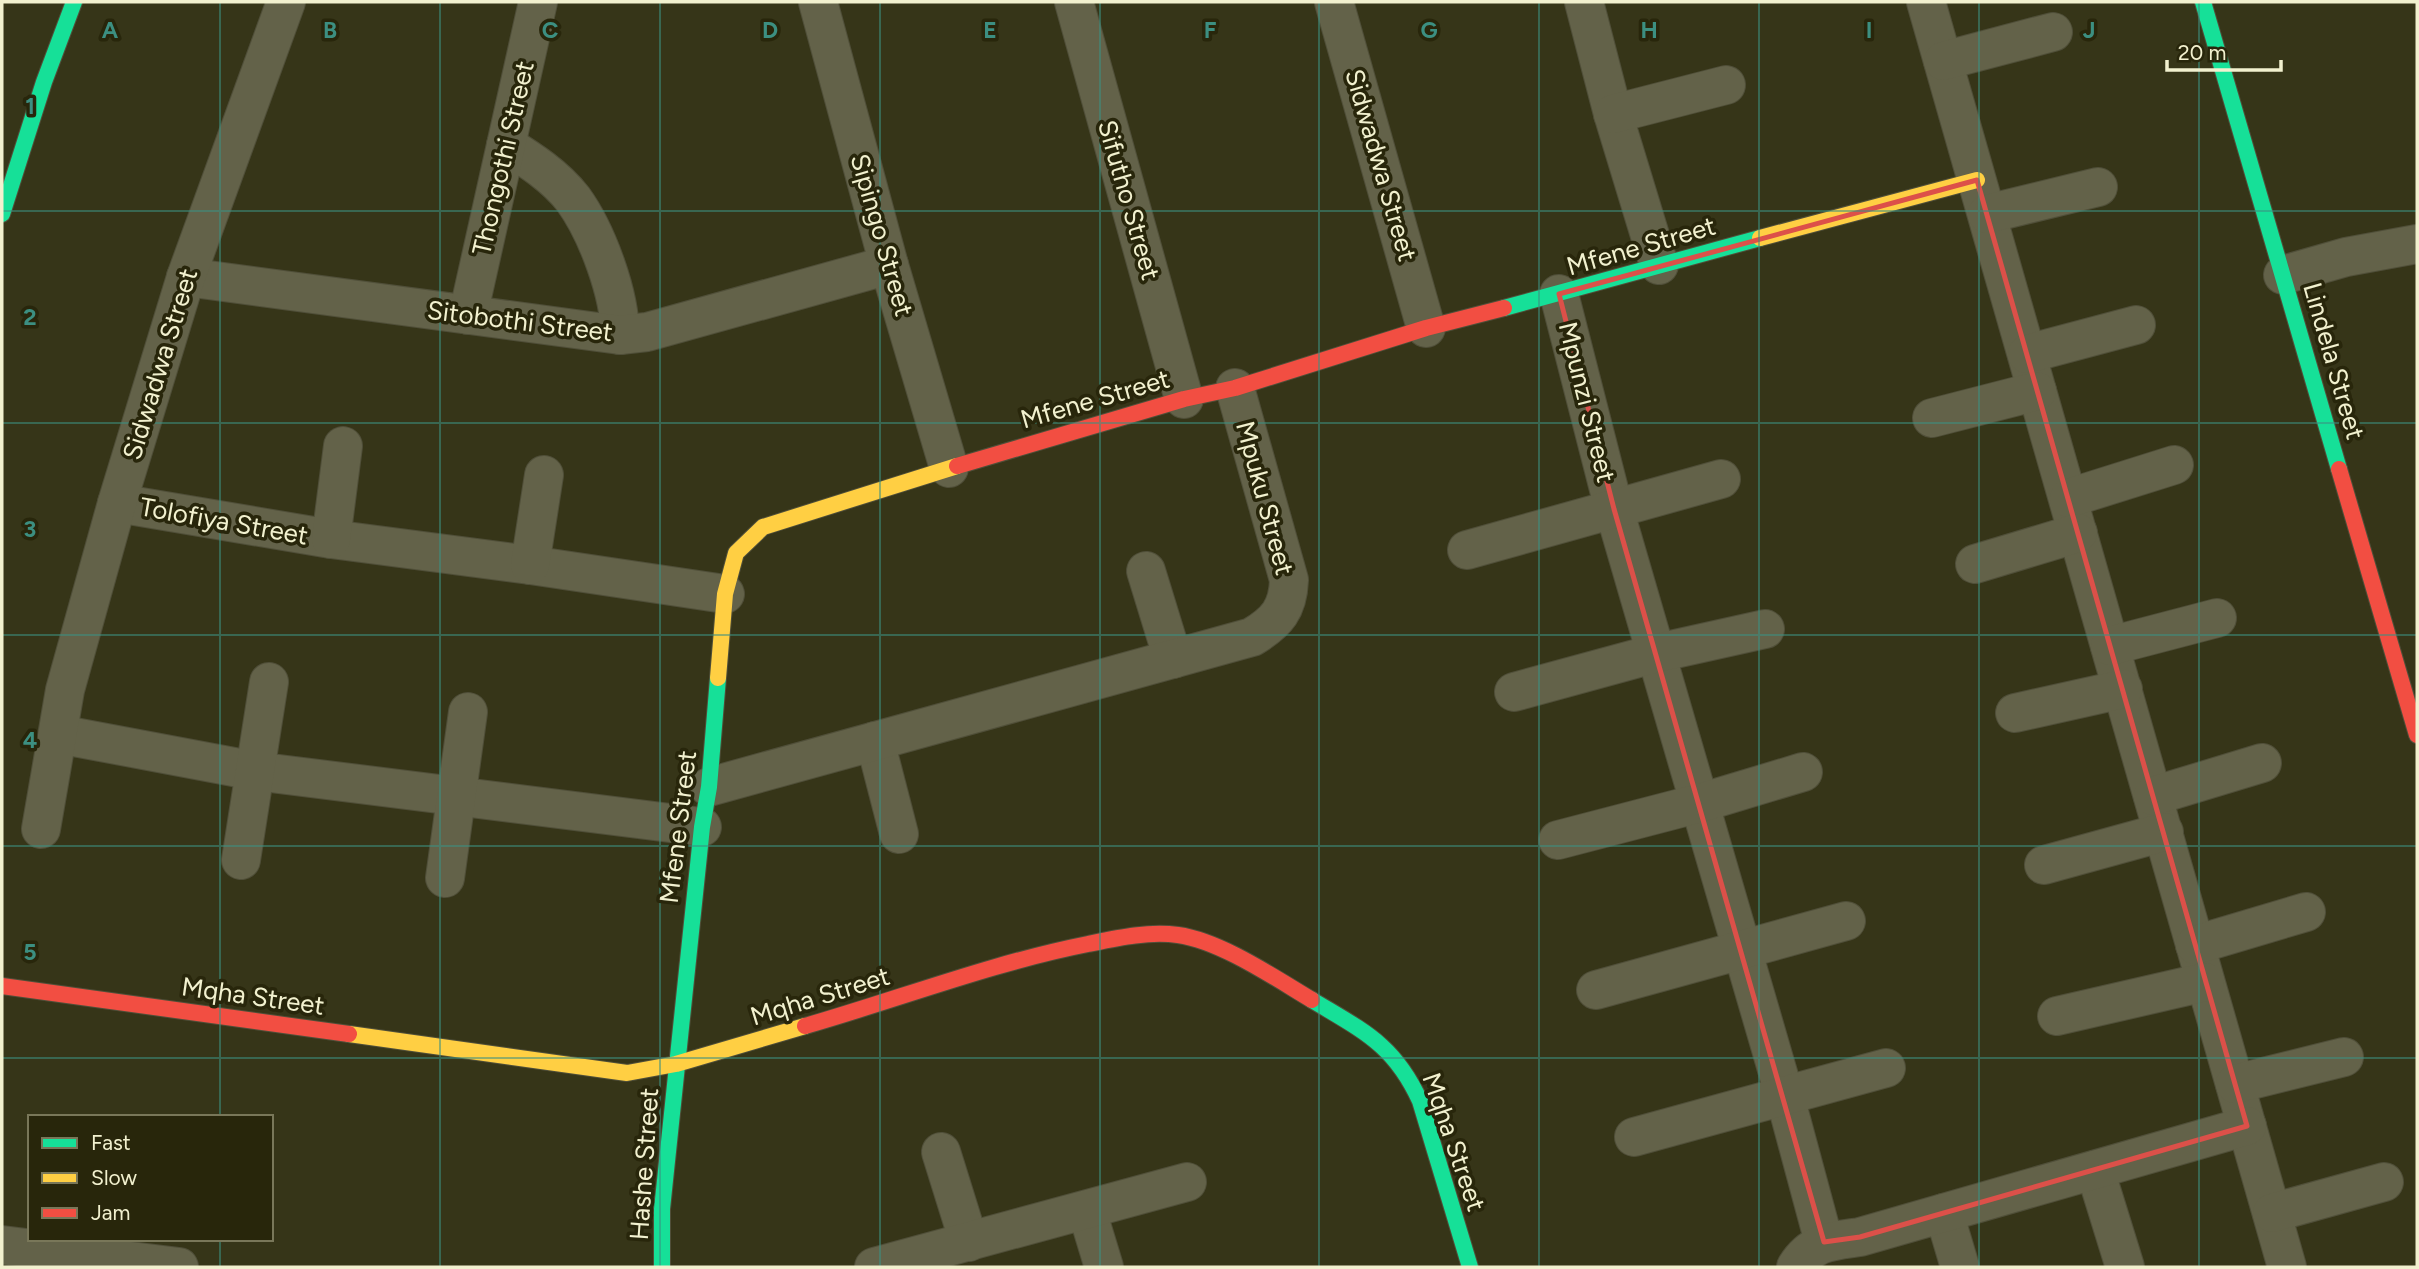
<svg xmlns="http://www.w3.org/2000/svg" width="2419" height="1269" viewBox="0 0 2419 1269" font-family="Figtree,sans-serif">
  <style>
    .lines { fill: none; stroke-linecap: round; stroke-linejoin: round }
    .street-casing { stroke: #504f39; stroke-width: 40 }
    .fast-casing { stroke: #504f39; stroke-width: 18 }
    .slow-casing { stroke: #504f39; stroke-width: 18 }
    .jam-casing { stroke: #504f39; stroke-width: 18 }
    .street { stroke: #636249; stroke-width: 38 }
    .fast { stroke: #16e098; stroke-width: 16 }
    .slow { stroke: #ffcf43; stroke-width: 16 }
    .jam { stroke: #f24e42; stroke-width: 16 }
    .marked { fill: none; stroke: #dc5049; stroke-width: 5; stroke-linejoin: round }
    .grid { fill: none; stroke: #3c8f81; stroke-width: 2; stroke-opacity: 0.55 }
    .labels { text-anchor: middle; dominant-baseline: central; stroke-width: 7; stroke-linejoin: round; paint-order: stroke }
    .street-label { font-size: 26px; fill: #f2f1cf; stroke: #28260b }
    .grid-label { font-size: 23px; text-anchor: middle; font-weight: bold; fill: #3c8f81; stroke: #28260b; stroke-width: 7; stroke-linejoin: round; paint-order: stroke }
  </style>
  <rect width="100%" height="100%" fill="#363518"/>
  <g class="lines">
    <g class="street-casing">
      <g id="street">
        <path d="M818,2L889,265L949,468"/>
        <path d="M1074,2L1184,399"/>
        <path d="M1334,2L1426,328"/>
        <path d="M1584,2L1613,114L1659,265"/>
        <path d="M1926,2L2287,1267"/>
        <path d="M1943,61L2053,32"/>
        <path d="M1613,114L1726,85"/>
        <path d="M506,145C530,160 555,176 573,199C597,232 620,294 620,335"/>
        <path d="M1987,214L2098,187"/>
        <path d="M2283,275L2346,257L2417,244"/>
        <path d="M186,277L620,335L647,332L889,265"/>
        <path d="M1559,294L1614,509L1785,1097L1824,1242"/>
        <path d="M468,315L538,2"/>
        <path d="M2027,354L2136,325"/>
        <path d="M1932,418L2037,391"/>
        <path d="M2069,498L2174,465"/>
        <path d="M117,503L331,539L530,565L725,594"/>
        <path d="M331,539L343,446"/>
        <path d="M1467,550L1721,479"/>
        <path d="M1975,564L2078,533"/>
        <path d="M530,565L544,475"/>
        <path d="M1146,571L1173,659"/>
        <path d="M2110,646L2217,618"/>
        <path d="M1514,692L1657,653L1765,629"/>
        <path d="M2015,713L2123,689"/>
        <path d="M58,734L255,771L702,827"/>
        <path d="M875,741L899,834"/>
        <path d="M709,787L1252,637C1277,622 1288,609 1289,580L1235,388"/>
        <path d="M2153,796L2262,763"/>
        <path d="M41,829L65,690L117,503L186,277L286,2"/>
        <path d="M1558,840L1700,803L1803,772"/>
        <path d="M241,860L269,682"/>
        <path d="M2044,865L2164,832"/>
        <path d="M445,878L468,712"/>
        <path d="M2195,945L2306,912"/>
        <path d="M1596,990L1846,921"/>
        <path d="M2057,1016L2205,982"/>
        <path d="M2235,1084L2344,1057"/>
        <path d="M1634,1137L1886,1068"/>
        <path d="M941,1152L969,1242"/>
        <path d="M2095,1170L2125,1267"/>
        <path d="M1087,1211L1104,1267"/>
        <path d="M1944,1213L1960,1267"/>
        <path d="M2272,1213L2384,1182"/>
        <path d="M2,1245L179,1267"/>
        <path d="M874,1267L1187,1182"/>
        <path d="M1796,1267C1812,1241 1832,1241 1860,1237L2247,1126"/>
      </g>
    </g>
    <g class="fast-casing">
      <g id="fast">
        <path d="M2203,2L2339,469"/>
        <path d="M2,214L44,82L74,2"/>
        <path d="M1504,308L1760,238"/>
        <path d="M1312,1000C1363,1031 1394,1044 1420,1101L1470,1267"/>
        <path d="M662,1267V1209L702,827L709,787L718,678"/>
      </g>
    </g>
    <g class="slow-casing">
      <g id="slow">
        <path d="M1760,238L1977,180"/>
        <path d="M718,678L725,594L736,553L763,527L957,466"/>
        <path d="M349,1034L627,1073L676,1064L805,1026"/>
      </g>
    </g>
    <g class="jam-casing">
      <g id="jam">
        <path d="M957,466L1184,399L1235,388L1426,328L1504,308"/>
        <path d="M2339,469L2417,735"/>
        <path d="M2,986L349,1034"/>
        <path d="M805,1026C899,999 992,963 1088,944C1117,938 1148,931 1178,935C1221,941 1275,978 1312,1000"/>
      </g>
    </g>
    <use href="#street" class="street"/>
    <use href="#fast" class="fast"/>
    <use href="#slow" class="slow"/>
    <use href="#jam" class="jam"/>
  </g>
  <path class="marked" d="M1977,180L2247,1126L1860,1237L1824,1242L1614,509L1559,294Z"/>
  <path class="grid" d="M220,2V1117M440,2V1267M660,2V1267M880,2V1267M1100,2V1267M1319,2V1267M1539,2V1267M1759,2V1267M1979,2V1267M2199,2V1267M2,211H2417M2,423H2417M2,635H2417M2,846H2417M2,1058H2417M220,1239V1267"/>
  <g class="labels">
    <g class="street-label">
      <text transform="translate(503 158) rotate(-77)">Thongothi Street</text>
      <text transform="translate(1381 165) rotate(74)">Sidwadwa Street</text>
      <text transform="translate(1129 200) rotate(74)">Sifutho Street</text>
      <text transform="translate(882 235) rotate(74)">Sipingo Street</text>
      <text transform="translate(1641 246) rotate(-16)">Mfene Street</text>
      <text transform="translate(520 321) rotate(7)">Sitobothi Street</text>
      <text transform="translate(2334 361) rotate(74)">Lindela Street</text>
      <text transform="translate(160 364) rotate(-73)">Sidwadwa Street</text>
      <text transform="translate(1095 399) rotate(-16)">Mfene Street</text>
      <text transform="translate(1587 402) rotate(76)">Mpunzi Street</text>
      <text transform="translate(1265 498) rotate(75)">Mpuku Street</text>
      <text transform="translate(224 521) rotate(10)">Tolofiya Street</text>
      <text transform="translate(678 827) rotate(-83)">Mfene Street</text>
      <text transform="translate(253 996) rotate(8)">Mqha Street</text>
      <text transform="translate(820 996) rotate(-17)">Mqha Street</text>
      <text transform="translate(1454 1142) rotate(71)">Mqha Street</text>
      <text transform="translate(644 1164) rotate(-86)">Hashe Street</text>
    </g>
  </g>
  <g class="grid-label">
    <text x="110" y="38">A</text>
    <text x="330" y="38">B</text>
    <text x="550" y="38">C</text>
    <text x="770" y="38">D</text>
    <text x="990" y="38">E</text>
    <text x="1210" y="38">F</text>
    <text x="1429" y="38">G</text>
    <text x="1649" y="38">H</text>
    <text x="1869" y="38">I</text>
    <text x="2089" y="38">J</text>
    <text x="30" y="114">1</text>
    <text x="30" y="325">2</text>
    <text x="30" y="537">3</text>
    <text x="30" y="748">4</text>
    <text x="30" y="960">5</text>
  </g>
  <rect width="2419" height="1269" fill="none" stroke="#f2f1cf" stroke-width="7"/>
  <rect x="28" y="1115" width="245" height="126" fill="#28260b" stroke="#797759" stroke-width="2"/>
  <rect x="42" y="1138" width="35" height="10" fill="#16e098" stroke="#797759" stroke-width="2"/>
  <text x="91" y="1150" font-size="21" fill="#f2f1cf">Fast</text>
  <rect x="42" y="1173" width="35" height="10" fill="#ffcf43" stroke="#797759" stroke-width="2"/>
  <text x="91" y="1185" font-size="21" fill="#f2f1cf">Slow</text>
  <rect x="42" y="1208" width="35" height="10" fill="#f24e42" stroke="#797759" stroke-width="2"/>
  <text x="91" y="1220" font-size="21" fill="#f2f1cf">Jam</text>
  <path d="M2167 60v10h114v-10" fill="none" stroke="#f2f1cf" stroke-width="3.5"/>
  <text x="2178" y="60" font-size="21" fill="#f2f1cf" stroke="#28260b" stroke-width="5" paint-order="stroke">20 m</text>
</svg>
